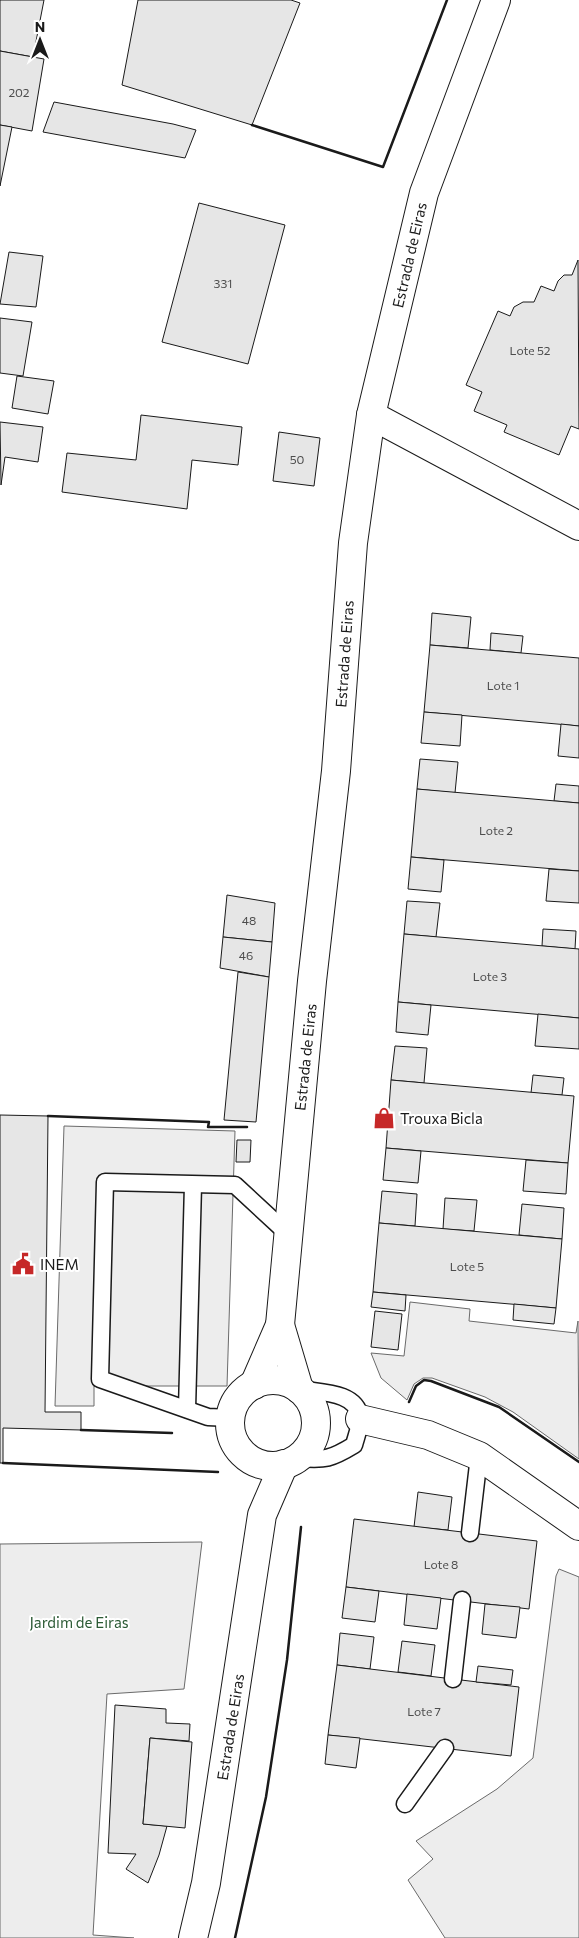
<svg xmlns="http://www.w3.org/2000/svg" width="579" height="1938" viewBox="0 0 579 1938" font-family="Commissioner,sans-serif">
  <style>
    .built { fill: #ededed; stroke: #6a6a6a }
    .building { fill: #e6e6e6; stroke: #1a1a1a }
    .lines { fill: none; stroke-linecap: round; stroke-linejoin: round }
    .lane-casing { stroke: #1a1a1a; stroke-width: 19 }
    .street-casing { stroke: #1a1a1a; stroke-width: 30 }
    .secondary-casing { stroke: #1a1a1a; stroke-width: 30 }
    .lane { stroke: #fff; stroke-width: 16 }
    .street { stroke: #fff; stroke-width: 28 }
    .secondary { stroke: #fff; stroke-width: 28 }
    .wall { stroke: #1a1a1a; stroke-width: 2.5 }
    .labels { text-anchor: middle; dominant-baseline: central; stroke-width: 4; stroke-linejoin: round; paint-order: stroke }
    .number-label { font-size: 12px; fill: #4d4d4d }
    .street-label { font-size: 15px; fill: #1a1a1a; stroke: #fff }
    .poi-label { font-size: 15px; fill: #1a1a1a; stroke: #fff; text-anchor: start }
    .park-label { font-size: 15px; fill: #2b5a34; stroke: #fff }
  </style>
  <rect width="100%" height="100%" fill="#fff"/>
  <g class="built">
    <path d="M64,1126L235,1131L227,1386H94V1406H55Z"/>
    <path d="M410,1302L470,1309L469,1321L576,1333L578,1321L579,1459L513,1412L485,1397L432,1378H423L414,1384L407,1400L381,1378L371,1353L404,1356Z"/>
    <path d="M202,1542L184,1689L107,1694L93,1935L134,1938H0V1544Z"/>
    <path d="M559,1569L579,1577V1938H445L408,1880L433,1859L416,1841L497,1789L533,1758L556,1576Z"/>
  </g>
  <g class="building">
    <path d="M0,0H44L33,57L0,51Z"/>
    <path d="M138,0H291L300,3L252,125L122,85Z"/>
    <path d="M0,51L44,59L32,131L0,125Z"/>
    <path d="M54,102L173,124L196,130L185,158L43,132Z"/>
    <path d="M0,125L12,127L0,186Z"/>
    <path d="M199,203L285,225L248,364L162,342Z"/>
    <path d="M9,252L43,256L36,307L0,304Z"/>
    <path d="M578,260L579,429L571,426L559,455L504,432L507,425L474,411L482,392L466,385L498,311L510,316L514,307L523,302H534L541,286L554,291L558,281L564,275H572Z"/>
    <path d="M0,318L32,322L23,376L0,373Z"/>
    <path d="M17,376L54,381L48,414L12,408Z"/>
    <path d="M141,415L242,427L238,465L192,460L187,509L62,492L67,453L136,460Z"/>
    <path d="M0,422L43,427L38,462L5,457L1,485Z"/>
    <path d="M279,432L320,438L314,486L273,481Z"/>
    <path d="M432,613L471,617L468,648L430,645Z"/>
    <path d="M491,633L523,636L521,653L490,650Z"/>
    <path d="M430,645L579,658V726L424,712Z"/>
    <path d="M424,712L462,715L460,746L421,743Z"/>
    <path d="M561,724L579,726V758L558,756Z"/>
    <path d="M420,759L458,762L455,793L417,789Z"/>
    <path d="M556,784L579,786V803L554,801Z"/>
    <path d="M417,789L579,803V871L411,857Z"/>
    <path d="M411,857L444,860L441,892L408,889Z"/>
    <path d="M549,869L579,871V903L546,901Z"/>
    <path d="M227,895L275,903L272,942L223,937Z"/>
    <path d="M407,901L440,903L436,937L404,934Z"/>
    <path d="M543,929L576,931L575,949L542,946Z"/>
    <path d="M404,934L579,949V1018L398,1002Z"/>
    <path d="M223,937L272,942L269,977L220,968Z"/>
    <path d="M238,972L269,977L256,1122L224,1120Z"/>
    <path d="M398,1002L431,1005L428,1035L396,1032Z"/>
    <path d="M538,1014L579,1018V1049L535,1046Z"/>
    <path d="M395,1046L427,1048L424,1083L391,1080Z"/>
    <path d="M533,1075L564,1078L562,1095L531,1093Z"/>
    <path d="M391,1080L574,1096L568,1163L386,1148Z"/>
    <path d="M0,1115L48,1116L45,1412H81V1430L3,1428V1463H0Z"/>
    <path d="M237,1140H251L250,1162H236Z"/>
    <path d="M386,1148L421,1151L418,1183L383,1180Z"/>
    <path d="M526,1160L568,1163L566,1194L523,1191Z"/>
    <path d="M382,1191L417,1194L415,1226L379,1223Z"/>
    <path d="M445,1198L477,1200L474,1231L443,1229Z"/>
    <path d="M522,1204L564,1208L562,1239L519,1235Z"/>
    <path d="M379,1223L562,1239L556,1308L373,1292Z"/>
    <path d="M373,1292L406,1295L405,1311L371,1307Z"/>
    <path d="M514,1304L556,1308L554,1324L513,1320Z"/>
    <path d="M375,1311L402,1314L398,1350L371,1347Z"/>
    <path d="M418,1492L452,1497L448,1530L414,1527Z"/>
    <path d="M354,1519L537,1541L529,1609L346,1587Z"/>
    <path d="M346,1587L379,1591L375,1622L342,1618Z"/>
    <path d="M407,1594L441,1598L437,1629L404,1625Z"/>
    <path d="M485,1604L520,1607L516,1638L482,1634Z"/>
    <path d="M340,1633L374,1637L370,1669L337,1665Z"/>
    <path d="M402,1641L435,1645L431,1676L398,1672Z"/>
    <path d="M337,1665L519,1687L511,1756L328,1735Z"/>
    <path d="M478,1666L513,1670L511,1685L476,1682Z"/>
    <path d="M115,1705L166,1709V1723L190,1724L189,1741L150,1738L143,1824L167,1826L159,1855L148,1883L126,1869L136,1854L108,1853Z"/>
    <path d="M328,1735L360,1738L356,1768L325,1764Z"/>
    <path d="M150,1738L192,1742L185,1828L143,1824Z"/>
  </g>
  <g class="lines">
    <g class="lane-casing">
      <g id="lane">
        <path d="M187,1409L193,1185"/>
        <path d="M230,1418L208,1417L100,1379L105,1182L235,1185L288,1234"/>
        <path d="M299,1458C326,1460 331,1459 354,1445C356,1437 361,1425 360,1417C356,1391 320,1393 299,1389"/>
        <path d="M470,1533L479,1456"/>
        <path d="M453,1679L462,1600"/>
        <path d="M405,1804L445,1748"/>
      </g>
    </g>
    <g class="street-casing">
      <g id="street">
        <path d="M371,415L579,526"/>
        <path d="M360,1419L428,1435L479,1456L579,1526"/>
      </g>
    </g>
    <g class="secondary-casing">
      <g id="secondary">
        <path d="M280,1325L299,1389"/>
        <circle cx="273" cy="1423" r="43"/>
        <path d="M254,1385L280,1325L312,981L336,771L353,543L371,415L424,193L496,0"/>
        <path d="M193,1938L206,1883L262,1515L284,1464"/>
      </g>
    </g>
    <use href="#lane" class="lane"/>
    <use href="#street" class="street"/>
    <use href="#secondary" class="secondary"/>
    <g class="wall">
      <path d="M252,125L383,167L447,0"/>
      <path d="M48,1116L209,1122L208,1127H247"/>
      <path d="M409,1402L416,1386L424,1380L431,1381L499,1407L579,1462"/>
      <path d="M81,1430L172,1433"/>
      <path d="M3,1463L218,1472"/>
      <path d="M235,1938L266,1797L287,1660L301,1527"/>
    </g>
  </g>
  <defs>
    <g id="shop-bare" transform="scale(1.725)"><path d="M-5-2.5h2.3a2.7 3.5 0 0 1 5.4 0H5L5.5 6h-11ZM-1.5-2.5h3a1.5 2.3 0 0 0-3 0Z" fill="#c62828" stroke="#fff" stroke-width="2.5" paint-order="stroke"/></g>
    <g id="civic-bare" transform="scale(1.725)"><path d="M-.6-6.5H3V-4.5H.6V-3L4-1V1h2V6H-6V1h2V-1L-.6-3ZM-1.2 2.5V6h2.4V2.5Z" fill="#c62828" stroke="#fff" stroke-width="2.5" paint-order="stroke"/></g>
  </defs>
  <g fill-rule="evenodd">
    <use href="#shop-bare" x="384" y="1118"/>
    <use href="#civic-bare" x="23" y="1264"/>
  </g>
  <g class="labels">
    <g class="number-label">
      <text x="19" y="92">202</text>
      <text x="223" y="283">331</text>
      <text x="530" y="350">Lote 52</text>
      <text x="297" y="459">50</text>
      <text x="503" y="685">Lote 1</text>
      <text x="496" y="830">Lote 2</text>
      <text x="249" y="920">48</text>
      <text x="246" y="955">46</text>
      <text x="490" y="976">Lote 3</text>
      <text x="467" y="1266">Lote 5</text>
      <text x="441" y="1564">Lote 8</text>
      <text x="424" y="1711">Lote 7</text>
    </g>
    <g class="street-label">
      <text transform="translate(409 255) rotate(-77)">Estrada de Eiras</text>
      <text transform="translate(344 654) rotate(-86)">Estrada de Eiras</text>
      <text transform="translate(305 1057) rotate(-84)">Estrada de Eiras</text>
      <text transform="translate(230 1727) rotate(-81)">Estrada de Eiras</text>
    </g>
    <g class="poi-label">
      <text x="400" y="1118">Trouxa Bicla</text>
      <text x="40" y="1264">INEM</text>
    </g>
    <g class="park-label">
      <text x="79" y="1622">Jardim de Eiras</text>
    </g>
  </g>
  <g transform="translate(40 40)" stroke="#ffffff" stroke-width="4" paint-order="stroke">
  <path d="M0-4L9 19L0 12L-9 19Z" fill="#1a1a1a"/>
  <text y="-8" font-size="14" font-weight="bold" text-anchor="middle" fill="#1a1a1a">N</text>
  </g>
</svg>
